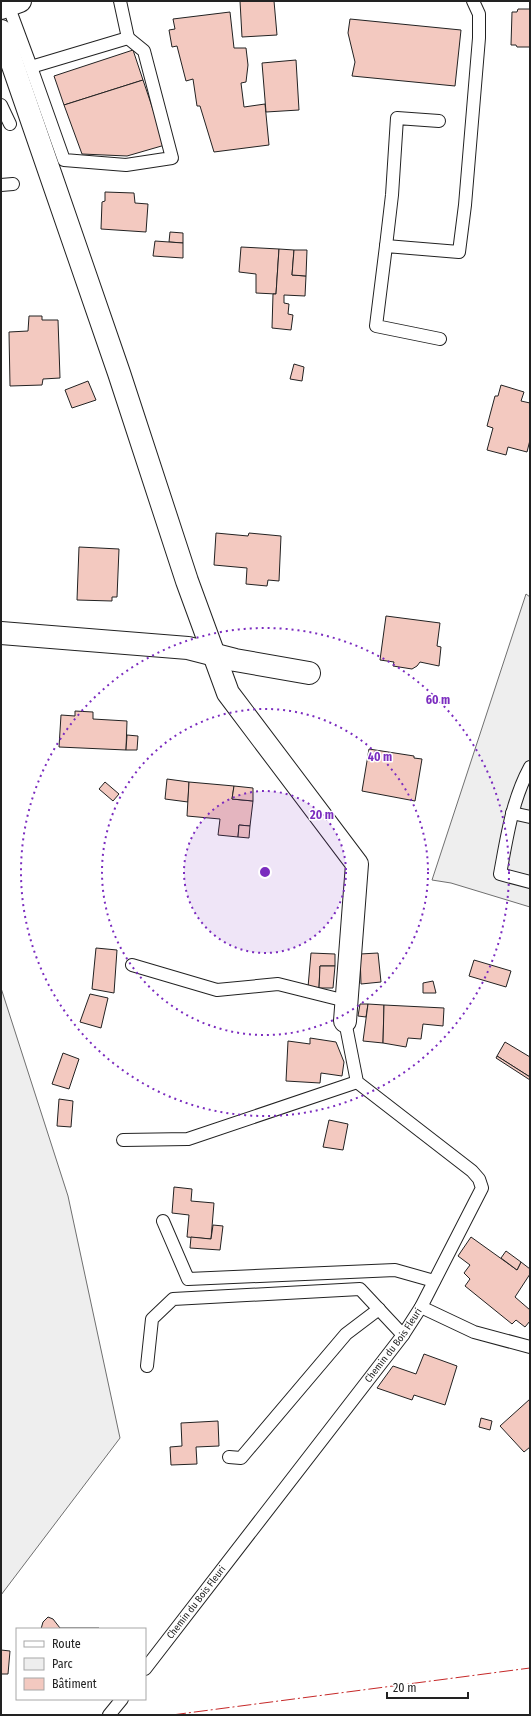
<svg xmlns="http://www.w3.org/2000/svg" width="531" height="1716" viewBox="0 0 531 1716" font-family="'Fira Sans Condensed',sans-serif">
  <style>
    .green { fill: #eee; stroke: #6f6f6f }
    .building { fill: #f3c9c0; stroke: #222 }
    .lines { fill: none; stroke-linecap: round; stroke-linejoin: round }
    .service-casing { stroke: #222; stroke-width: 14 }
    .minor-casing { stroke: #222; stroke-width: 24 }
    .primary-casing { stroke: #222; stroke-width: 24 }
    .service { stroke: #fff; stroke-width: 12 }
    .minor { stroke: #fff; stroke-width: 22 }
    .primary { stroke: #fff; stroke-width: 22 }
    .power { stroke: #c62828; stroke-width: 1; stroke-dasharray: 14 3 2 3; stroke-linecap: butt }
    .ring { fill: none; stroke: #7b2cbf; stroke-width: 2; stroke-dasharray: 2 4 }
    .labels { text-anchor: middle; dominant-baseline: central; stroke-width: 3; stroke-linejoin: round; paint-order: stroke }
    .street-label { font-size: 10px; fill: #222; stroke: #fff }
    .centre { fill: #7b2cbf; stroke: #fff; stroke-width: 2 }
    .ring-label { font-size: 12px; text-anchor: middle; font-weight: bold; fill: #7b2cbf; stroke: #fff; stroke-width: 3; stroke-linejoin: round; paint-order: stroke }
  </style>
  <rect width="100%" height="100%" fill="#fff"/>
  <g class="green">
    <path d="M526,594L530,597V907L451,883L432,880Z"/>
    <path d="M1,988L68,1196L120,1438L1,1595Z"/>
  </g>
  <g class="building">
    <path d="M240,1H274L277,35L242,37Z"/>
    <path d="M518,9H530V47H517L516,45H511L512,12H517Z"/>
    <path d="M230,12L234,48H246L248,65L246,82L241,83L244,107L265,104L269,145L214,152L200,106H197L193,79L186,81L177,46L172,47L169,30L175,29L173,19Z"/>
    <path d="M350,19L461,30L455,86L352,76L355,62L348,33Z"/>
    <path d="M133,50L143,80L64,105L54,76Z"/>
    <path d="M296,60L299,110L266,112L262,63Z"/>
    <path d="M143,80L165,145L127,156L82,154L64,105Z"/>
    <path d="M105,192L134,193L135,203L148,204L146,232L101,229L102,202L105,201Z"/>
    <path d="M170,232L183,233V243L169,242Z"/>
    <path d="M155,241L183,243V258L153,256Z"/>
    <path d="M241,247L279,249L276,294L256,293V274L239,272Z"/>
    <path d="M279,249L294,250L292,275L306,276L305,296L284,295V303L289,304L288,314L293,315L291,330L272,328L273,294H276Z"/>
    <path d="M294,250H307L306,276L292,275Z"/>
    <path d="M29,316H42V320H58L60,378L43,379L42,385L10,386L9,332L28,331Z"/>
    <path d="M294,364L304,367L302,381L290,379Z"/>
    <path d="M88,381L96,400L72,408L65,390Z"/>
    <path d="M501,385L524,392L521,401L530,403V440L527,452L508,447L506,455L487,450L493,428L487,426L495,396H498Z"/>
    <path d="M216,533L248,536L249,533L281,536L279,581L268,580L267,586L246,584L247,568L214,565Z"/>
    <path d="M79,547L119,549L117,597H112V601L77,600Z"/>
    <path d="M386,616L440,623L437,646L441,647L439,666L420,662L417,666L412,669L393,666L394,662L380,660Z"/>
    <path d="M75,711L93,712V719L127,721L126,750L59,747L61,715L75,716Z"/>
    <path d="M127,735L138,736L137,750H126Z"/>
    <path d="M369,749L414,756V758L422,759L415,801L362,791Z"/>
    <path d="M167,779L189,782L188,802L165,799Z"/>
    <path d="M105,782L119,794L113,801L99,789Z"/>
    <path d="M189,782L234,786L232,799L253,801L250,826L239,825L238,837L218,835L220,819L187,816Z"/>
    <path d="M234,786L253,788V801L232,799Z"/>
    <path d="M239,825L250,826L249,838L238,837Z"/>
    <path d="M96,948L117,950L114,993L92,989Z"/>
    <path d="M311,953L335,954V966H320L319,988L308,987Z"/>
    <path d="M378,953L381,982L361,984L360,954Z"/>
    <path d="M474,960L511,971L506,987L469,976Z"/>
    <path d="M320,966H335L333,988H319Z"/>
    <path d="M433,981L436,993H423V983Z"/>
    <path d="M90,994L108,998L101,1028L80,1022Z"/>
    <path d="M360,1004H368L366,1017L358,1016Z"/>
    <path d="M368,1004L384,1005L383,1043L363,1041Z"/>
    <path d="M384,1005L444,1008L443,1026L423,1024L421,1039L408,1038L406,1047L383,1043Z"/>
    <path d="M310,1038L336,1042L344,1062L342,1076L321,1073L320,1083L286,1081L288,1041L310,1044Z"/>
    <path d="M505,1042L530,1057V1077L497,1056Z"/>
    <path d="M63,1053L79,1059L69,1089L52,1084Z"/>
    <path d="M497,1056L530,1077V1080L496,1058Z"/>
    <path d="M59,1099L73,1101L71,1127L57,1126Z"/>
    <path d="M329,1120L348,1124L343,1150L323,1147Z"/>
    <path d="M174,1187L192,1189L191,1201L214,1203L211,1239L187,1237L189,1215L172,1213Z"/>
    <path d="M213,1225L223,1226L220,1250L190,1248L191,1237L211,1239Z"/>
    <path d="M471,1237L517,1270L521,1262L530,1269V1274L515,1297L530,1310V1321L525,1327L516,1320L512,1324L465,1286L470,1279L464,1273L470,1265L458,1256Z"/>
    <path d="M506,1251L521,1262L517,1270L501,1258Z"/>
    <path d="M424,1354L457,1366L445,1405L414,1395L412,1400L377,1388L393,1366L416,1374Z"/>
    <path d="M530,1399V1447L524,1452L500,1426Z"/>
    <path d="M481,1418L492,1421L490,1430L479,1427Z"/>
    <path d="M218,1421L219,1446L196,1447L197,1464L171,1465L170,1447L182,1446L181,1423Z"/>
    <path d="M48,1617L53,1619L60,1628H99L98,1629H41L43,1622Z"/>
    <path d="M1,1650L10,1651L8,1674H1Z"/>
  </g>
  <g class="lines">
    <g class="service-casing">
      <g id="service">
        <path d="M8,5L31,67L128,38L120,1"/>
        <path d="M31,67L64,160L126,165L172,158L144,51L128,38"/>
        <path d="M1,105L10,124"/>
        <path d="M1,185L13,184"/>
        <path d="M386,246L392,195L397,118L439,121"/>
        <path d="M440,339L376,326L386,246L459,252L465,205L479,38V14L473,1"/>
        <path d="M530,767C512,800 507,837 500,874L530,882"/>
        <path d="M512,813L530,817"/>
        <path d="M132,965L217,990L278,984L346,1001"/>
        <path d="M123,1140L188,1139L357,1082"/>
        <path d="M163,1221L188,1279L395,1270L434,1281"/>
        <path d="M421,1307L474,1332L530,1347"/>
        <path d="M147,1366L152,1319L173,1299L360,1289L403,1335"/>
        <path d="M229,1457L241,1458L346,1334L379,1309"/>
        <path id="s1" d="M145,1669L403,1335L421,1307L482,1188L479,1179L472,1171L357,1082L345,1021"/>
        <path d="M109,1715L122,1699"/>
      </g>
    </g>
    <g class="minor-casing">
      <g id="minor">
        <path d="M1,31L119,373L187,581L228,693L357,864L345,1021"/>
        <path d="M1,633L188,648L235,660L309,673"/>
      </g>
    </g>
    <g class="primary-casing">
      <path id="primary" d="M1,8L20,1"/>
    </g>
    <use href="#service" class="service"/>
    <use href="#minor" class="minor"/>
    <use href="#primary" class="primary"/>
    <path class="power" d="M172,1715L530,1668"/>
  </g>
  <circle cx="265" cy="872" r="81" fill="#7b2cbf" fill-opacity=".12"/>
  <g class="ring">
    <circle cx="265" cy="872" r="81"/>
    <circle cx="265" cy="872" r="163"/>
    <circle cx="265" cy="872" r="244"/>
  </g>
  <g class="labels">
    <g class="street-label">
      <text stroke="none"><textPath href="#s1" startOffset="408">Chemin du Bois Fleuri</textPath></text>
      <text stroke="none"><textPath href="#s1" startOffset="84">Chemin du Bois Fleuri</textPath></text>
    </g>
  </g>
  <circle cx="265" cy="872" r="6" class="centre"/>
  <g class="ring-label">
    <text x="438" y="704">60 m</text>
    <text x="380" y="761">40 m</text>
    <text x="322" y="819">20 m</text>
  </g>
  <rect width="531" height="1716" fill="none" stroke="#222222" stroke-width="4"/>
  <rect x="16" y="1628" width="130" height="72" fill="#ffffff" stroke="#a7a7a7"/>
  <rect x="24" y="1641" width="20" height="6" fill="#ffffff" stroke="#a7a7a7"/>
  <text x="52" y="1648" font-size="12" fill="#222222">Route</text>
  <rect x="24" y="1658" width="20" height="12" fill="#eeeeee" stroke="#a7a7a7"/>
  <text x="52" y="1668" font-size="12" fill="#222222">Parc</text>
  <rect x="24" y="1678" width="20" height="12" fill="#f3c9c0" stroke="#a7a7a7"/>
  <text x="52" y="1688" font-size="12" fill="#222222">Bâtiment</text>
  <path d="M387 1692v6h81v-6" fill="none" stroke="#222222" stroke-width="2"/>
  <text x="393" y="1692" font-size="12" fill="#222222" stroke="#ffffff" stroke-width="3" paint-order="stroke">20 m</text>
</svg>
